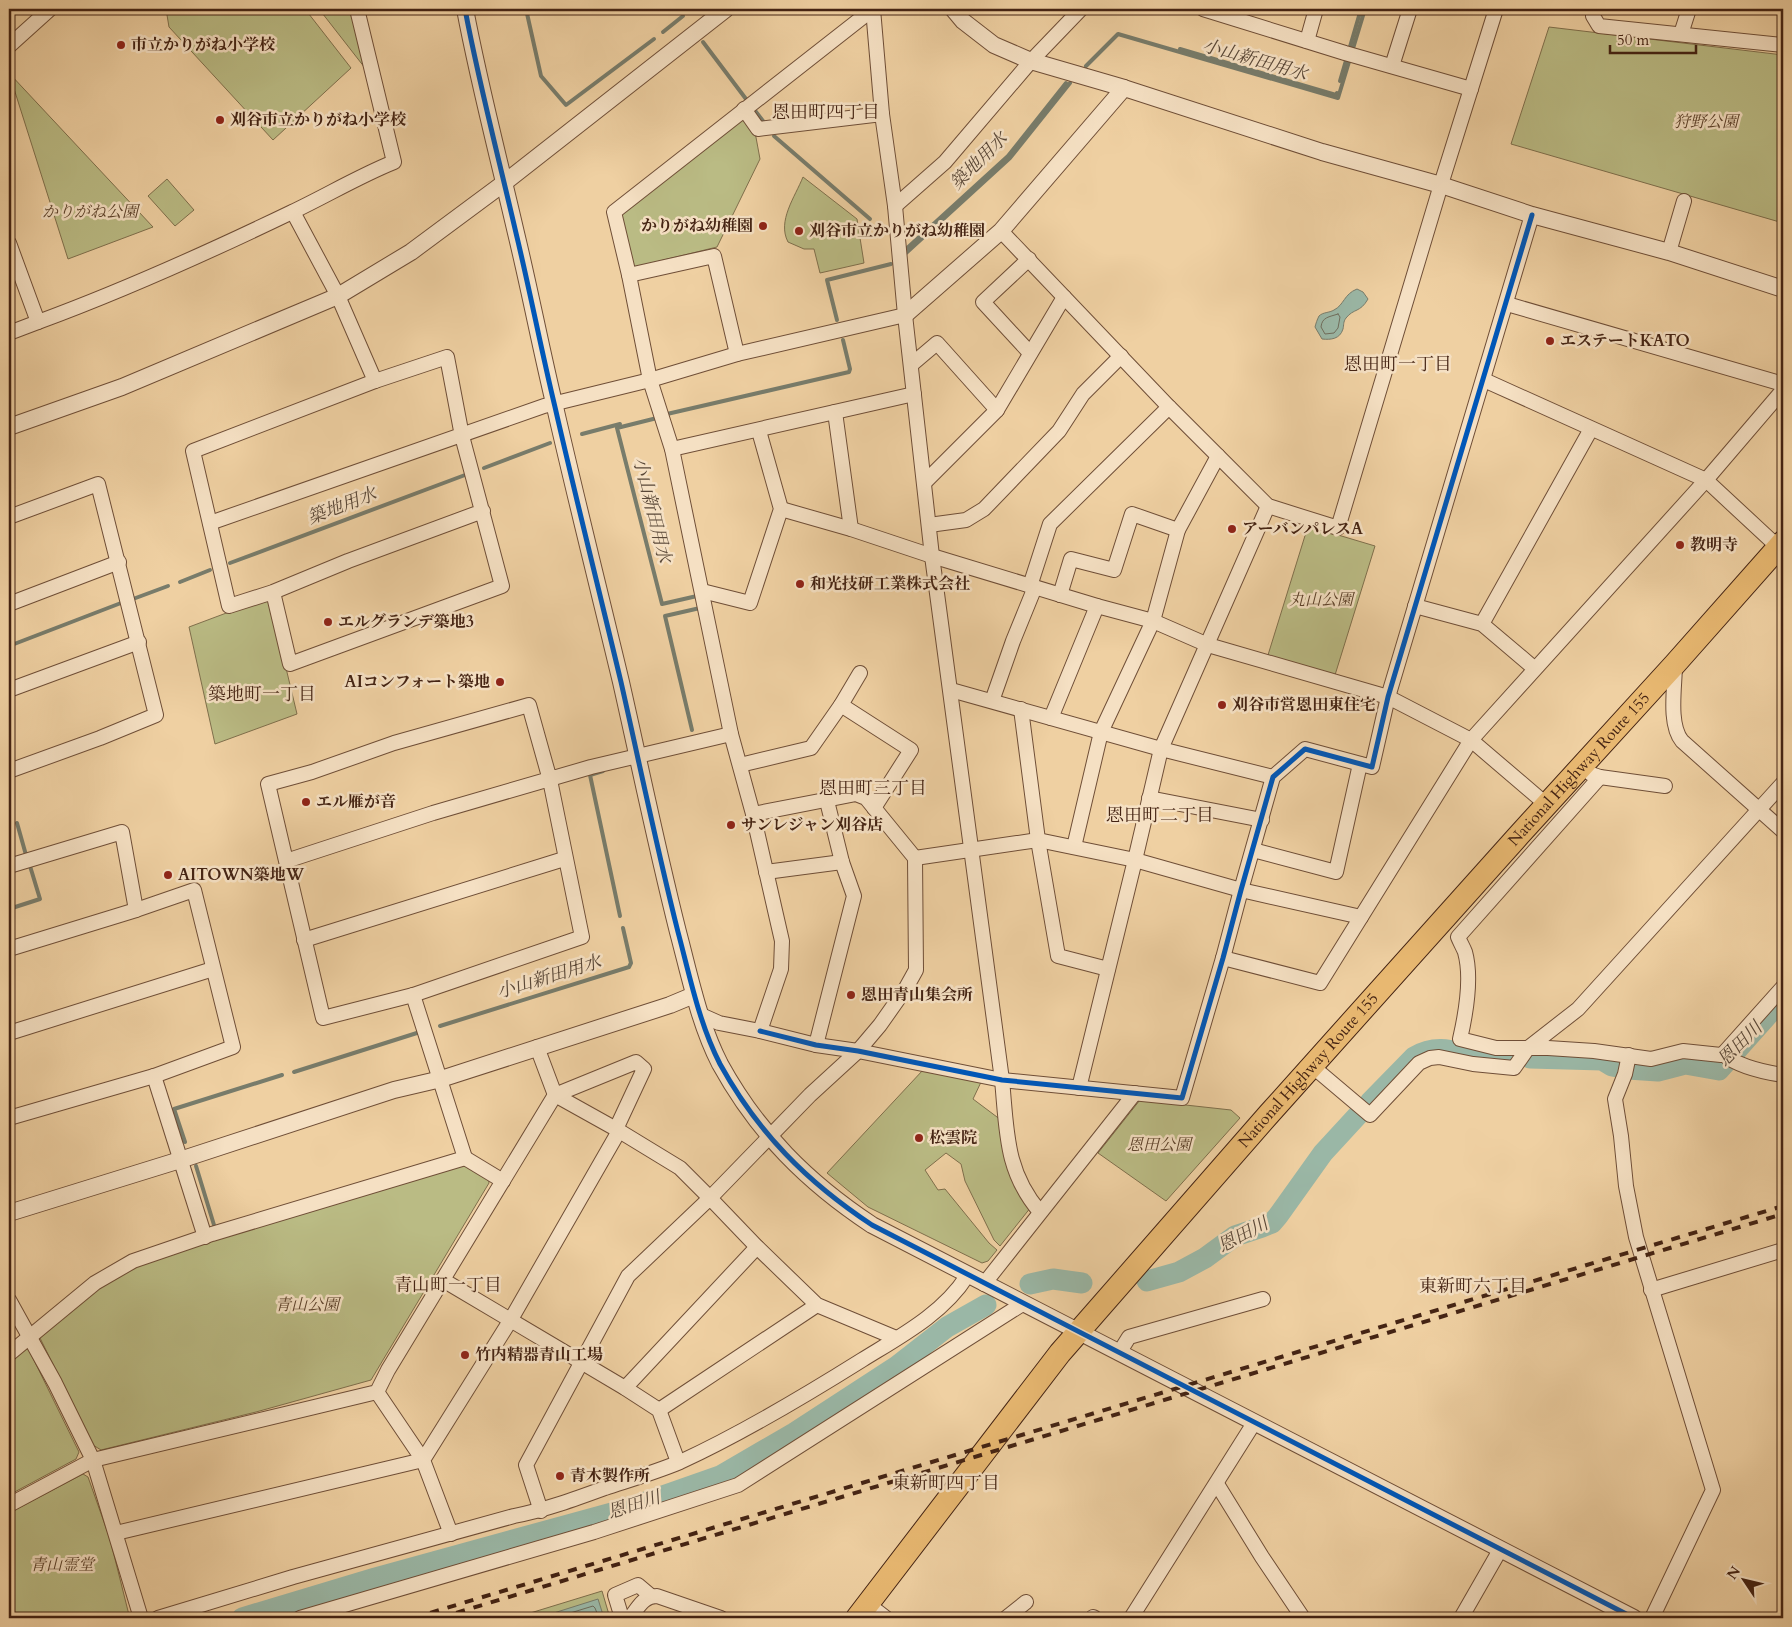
<svg xmlns="http://www.w3.org/2000/svg" width="1792" height="1627" viewBox="0 0 1792 1627" font-family="Cardo,'Noto Serif JP',serif">
  <style>
    .green { fill: #babb84; stroke: #7f6f4c }
    .water { fill: #9ab7a6; stroke: #787c6b }
    .lines { fill: none; stroke-linecap: round; stroke-linejoin: round }
    .shore { stroke: #6f6d5c; stroke-width: 1 }
    .stream { stroke: #787c6b; stroke-width: 4 }
    .river { stroke: #9ab7a6; stroke-width: 21 }
    .minor-casing { stroke: #6f4e37; stroke-width: 16 }
    .tertiary-casing { stroke: #6f4e37; stroke-width: 18 }
    .trunk-casing { stroke: #442313; stroke-width: 24 }
    .minor { stroke: #f5e0c3; stroke-width: 14 }
    .tertiary { stroke: #f5e0c3; stroke-width: 16 }
    .trunk { stroke: #e8b871; stroke-width: 22 }
    .rail { stroke: #442313; stroke-width: 4; stroke-dasharray: 9 9; stroke-linecap: butt }
    .cycleway-casing { stroke: #f5e0c3; stroke-width: 8 }
    .cycleway { stroke: #0057b8; stroke-width: 5 }
    .poi-dot { fill: #8f2418; stroke: #f5e0c3; stroke-width: 2 }
    .labels { text-anchor: middle; dominant-baseline: central; stroke-width: 5; stroke-linejoin: round; paint-order: stroke }
    .poi-label { font-size: 16px; font-weight: bold; fill: #442313; stroke: #f5e0c3; text-anchor: start }
    .park-label { font-size: 16px; font-style: italic; fill: #5c412a; stroke: #f5e0c3 }
    .street-label { font-size: 16px; fill: #442313; stroke: #f5e0c3 }
    .water-label { font-size: 18px; font-style: italic; fill: #5a4838; stroke: #f5e0c3 }
    .neighbourhood-label { font-size: 18px; fill: #442313; stroke: #f5e0c3 }
  </style>
  <rect width="100%" height="100%" fill="#efd0a2"/>
  <filter id="stains"><feTurbulence type="fractalNoise" baseFrequency=".004" numOctaves="4"/><feColorMatrix values="0 0 0 0 .2 0 0 0 0 .09 0 0 0 0 .02 0 0 0 .5 -.17"/></filter>
  <radialGradient id="worn" r=".72"><stop offset=".6" stop-color="#630" stop-opacity="0"/><stop offset="1" stop-color="#630" stop-opacity=".3"/></radialGradient>
  <g class="green">
    <path d="M166,9H305L351,68L273,140L169,27Z"/>
    <path d="M319,9H352L365,68Z"/>
    <path d="M1549,27L1783,55V223L1511,144Z"/>
    <path d="M9,73L153,227L68,259Z"/>
    <path d="M743,116L755,132L760,159L717,247L635,267L631,264L620,217L624,210Z"/>
    <path d="M803,177L857,219L864,263L820,273L814,249H804L788,242C777,221 795,197 803,177Z"/>
    <path d="M167,179L194,210L175,226L148,196Z"/>
    <path d="M1308,526L1375,546L1335,675L1268,655Z"/>
    <path d="M269,597L297,714L215,744L189,627Z"/>
    <path d="M923,1070L982,1080L973,1099L1001,1120L1031,1207L1000,1246L994,1240L965,1181L961,1164L946,1153L925,1170L938,1190L945,1189L989,1243L997,1250L988,1261L982,1263L868,1207L827,1173Z"/>
    <path d="M1140,1100L1231,1110L1240,1118L1166,1201L1098,1153Z"/>
    <path d="M465,1161L488,1175L489,1183L371,1380L256,1412L101,1450L93,1445L40,1338L44,1330L97,1288L146,1262Z"/>
    <path d="M23,1347L28,1348L79,1452L76,1459L9,1495V1358Z"/>
    <path d="M83,1474L88,1477L110,1539L129,1615L127,1618H9V1513Z"/>
    <path d="M602,1591L610,1618H514Z"/>
  </g>
  <g class="water">
    <path d="M1357,289L1363,292L1368,299C1360,313 1354,308 1346,318C1343,322 1344,325 1343,329C1340,339 1331,340 1322,339L1315,327C1316,323 1317,320 1319,316C1323,312 1329,313 1334,310C1344,305 1344,294 1357,289Z"/>
    <path d="M598,1599L604,1618H538Z"/>
  </g>
  <g class="lines">
    <g class="shore">
      <path d="M1338,314L1340,317L1338,328L1334,333L1325,334L1321,327C1322,317 1329,317 1338,314Z"/>
      <path d="M554,1618L593,1606L595,1608L599,1618"/>
    </g>
    <g class="stream">
      <path d="M526,9L541,76L566,105L654,39"/>
      <path d="M365,12L380,9"/>
      <path d="M663,32L683,16"/>
      <path d="M703,42L746,99"/>
      <path d="M1180,49L1336,95L1337,93"/>
      <path d="M1086,66L1118,34L1338,98L1365,9"/>
      <path d="M1340,81L1361,9"/>
      <path d="M753,108L763,121"/>
      <path d="M774,136L870,219"/>
      <path d="M905,250L1008,156L1066,83"/>
      <path d="M905,254L1010,158L1070,83"/>
      <path d="M837,320L827,280L891,264"/>
      <path d="M667,414L849,372L850,369L843,340"/>
      <path d="M657,418L617,428L662,604L697,596"/>
      <path d="M582,434L620,424"/>
      <path d="M484,468L550,443"/>
      <path d="M230,563L465,475"/>
      <path d="M180,582L210,570"/>
      <path d="M133,599L168,586"/>
      <path d="M9,646L121,603"/>
      <path d="M692,730L665,616L700,608"/>
      <path d="M603,771L590,775L620,916"/>
      <path d="M9,797L13,812"/>
      <path d="M17,823L26,855"/>
      <path d="M9,909L40,899L30,866"/>
      <path d="M440,1026L629,967L631,963L623,928"/>
      <path d="M294,1072L420,1032"/>
      <path d="M185,1142L174,1109L282,1075"/>
      <path d="M196,1166L214,1225"/>
    </g>
    <g class="river">
      <path d="M1530,1058L1602,1060L1612,1066L1623,1068"/>
      <path d="M1628,1069L1658,1071L1685,1064L1719,1070L1783,998"/>
      <path d="M1370,1102L1414,1057C1443,1040 1462,1057 1490,1059C1498,1059 1506,1058 1514,1058"/>
      <path d="M1147,1281L1179,1272L1205,1258L1235,1236L1262,1227L1272,1223L1278,1216L1323,1153L1358,1115"/>
      <path d="M1030,1284L1053,1279L1082,1283"/>
      <path d="M242,1618L375,1578L626,1509L720,1476L794,1433L897,1366L947,1327L986,1305"/>
    </g>
    <g class="minor-casing">
      <g id="minor">
        <path d="M873,9L882,114L895,206L905,315L932,556L1002,1080C1007,1131 1005,1171 1040,1212"/>
        <path d="M1203,9L1345,53L1471,89"/>
        <path d="M1595,9L1593,16L1599,26L1783,45"/>
        <path d="M1681,34L1689,9"/>
        <path d="M1307,41L1316,9"/>
        <path d="M9,46L50,9"/>
        <path d="M1392,66L1410,9"/>
        <path d="M744,109L758,129L882,114"/>
        <path d="M895,206L945,162L1031,61L1081,9"/>
        <path d="M293,212L338,296L375,381"/>
        <path d="M1001,231L1169,407L1218,456"/>
        <path d="M9,243L38,322C125,290 209,252 292,212C326,196 359,176 394,162L357,9"/>
        <path d="M1669,252L1684,201"/>
        <path d="M1029,259L983,302L1030,353"/>
        <path d="M629,275L714,256L737,354"/>
        <path d="M1507,304L1783,384"/>
        <path d="M9,333L38,322"/>
        <path d="M911,365L937,343L997,410"/>
        <path d="M1484,380L1706,480L1778,547"/>
        <path d="M835,412L851,529"/>
        <path d="M672,449L914,394"/>
        <path d="M925,482L997,410L1064,297"/>
        <path d="M781,509L851,529L932,556L1097,606L1153,621L1208,645L1388,697L1471,740L1547,805"/>
        <path d="M9,517L98,484L156,715L100,738L9,771"/>
        <path d="M210,523L544,406L650,380L737,354L905,315"/>
        <path d="M929,525L966,520L984,509L1059,431L1083,394L1121,356"/>
        <path d="M1030,586L1050,524L1169,407"/>
        <path d="M702,591L750,603L781,509L759,431"/>
        <path d="M273,592L290,664L502,586L462,436L447,357L375,381L193,451L229,606L273,592L348,561L483,511"/>
        <path d="M1060,595L1071,559L1114,570L1132,514L1178,530"/>
        <path d="M9,604L119,562"/>
        <path d="M1415,606L1482,624L1534,668"/>
        <path d="M1482,624L1591,429"/>
        <path d="M1675,664C1675,686 1668,724 1682,741L1783,831"/>
        <path d="M9,690L139,642"/>
        <path d="M951,690L1161,749L1273,777"/>
        <path d="M992,701L1013,641L1035,587"/>
        <path d="M841,705L911,750L874,808"/>
        <path d="M1021,709L1038,840L1058,956L1108,969"/>
        <path d="M1051,718L1097,606"/>
        <path d="M740,765L811,748L841,705L860,673"/>
        <path d="M1591,774L1600,777L1665,786"/>
        <path d="M1600,777L1458,937C1460,942 1463,947 1465,952C1472,977 1466,1013 1460,1039L1496,1048H1548L1594,1051L1651,1059L1683,1051L1721,1055L1723,1054C1739,1067 1763,1072 1783,1075"/>
        <path d="M1149,798L1262,820"/>
        <path d="M1074,847L1101,732L1153,621L1178,530L1218,456L1268,506L1338,528L1443,178L1496,9"/>
        <path d="M1253,850L1336,872L1360,764"/>
        <path d="M915,858L1038,840L1135,860L1241,890L1361,917"/>
        <path d="M286,861L323,1018L413,995L582,937L550,780L529,705L394,743L312,772L268,784L286,861L433,813L591,767L731,734"/>
        <path d="M9,866L122,832L136,910"/>
        <path d="M766,872L842,862"/>
        <path d="M304,940L564,859"/>
        <path d="M9,949L136,910L194,890L233,1047L154,1076L9,1118"/>
        <path d="M1223,958L1320,983L1471,740L1706,480L1783,390"/>
        <path d="M701,1015L719,1023L760,1031L781,969L782,941L753,814L731,734L672,449L650,380L629,275L614,212L873,9"/>
        <path d="M760,1031L816,1045L858,1051L1002,1080L1182,1098L1223,958L1241,890L1273,777L1305,749L1372,767L1388,697L1532,215"/>
        <path d="M9,1033L213,969"/>
        <path d="M816,1045L854,896L842,862L827,801"/>
        <path d="M537,1047L555,1095L616,1129L680,1168L710,1198L810,1095L858,1051L880,1025L906,988L916,970L915,858L866,798L856,794L753,814"/>
        <path d="M1723,1054L1783,987"/>
        <path d="M1629,1055L1625,1074L1615,1099L1621,1136L1626,1186L1636,1237L1713,1490L1652,1618"/>
        <path d="M1312,1066L1370,1115L1419,1063L1430,1058L1439,1057L1473,1064L1514,1068L1528,1048L1578,1009L1783,783"/>
        <path d="M154,1076L205,1237"/>
        <path d="M1079,1088L1135,860L1161,749L1268,506"/>
        <path d="M465,1158L503,1181"/>
        <path d="M443,1280L625,1388L659,1410L678,1462"/>
        <path d="M984,1284L1135,1093"/>
        <path d="M1651,1290L1783,1250"/>
        <path d="M9,1300L55,1383L93,1460L141,1618"/>
        <path d="M1119,1353L1129,1337L1263,1299"/>
        <path d="M9,1354L95,1283L133,1261L212,1234L465,1158L413,995"/>
        <path d="M625,1388L757,1247"/>
        <path d="M659,1410L817,1305"/>
        <path d="M1217,1484L1262,1557L1303,1618"/>
        <path d="M9,1505L93,1460L377,1392L388,1370L555,1095L636,1062L644,1069L616,1129"/>
        <path d="M541,1511L526,1465L628,1276L710,1198L757,1247L817,1305L896,1338"/>
        <path d="M116,1533L423,1460L377,1392"/>
        <path d="M451,1534L423,1460L510,1321L619,1131"/>
        <path d="M868,1604L886,1618"/>
        <path d="M1093,1617L1095,1618"/>
        <path d="M158,1618L293,1577L514,1516C545,1510 575,1499 605,1488C629,1480 656,1472 680,1462C743,1433 803,1397 862,1360C899,1337 943,1314 967,1276"/>
        <path d="M300,1618L594,1532L738,1485L1024,1303"/>
        <path d="M622,1618L615,1595L638,1585L651,1596"/>
        <path d="M630,1618C638,1608 643,1596 657,1596L721,1618"/>
        <path d="M1006,1618L1026,1602"/>
        <path d="M1131,1618L1254,1423"/>
        <path d="M1461,1618L1500,1550"/>
      </g>
    </g>
    <g class="tertiary-casing">
      <g id="tertiary">
        <path d="M465,9C479,84 499,159 516,233C530,291 541,349 555,407C576,499 599,590 621,682C640,766 657,849 678,932C690,977 699,1023 720,1064C758,1133 807,1182 872,1225L1634,1618"/>
        <path d="M953,9L963,21L994,45L1031,61L1124,88L1322,152L1441,185L1532,215L1669,252L1783,289"/>
        <path d="M905,315L1001,231L1124,88"/>
        <path d="M9,427L122,387L338,296L411,252L504,183L726,9"/>
        <path d="M9,1213L180,1160L394,1090L441,1079L670,1005L694,995"/>
      </g>
    </g>
    <g class="trunk-casing">
      <g id="trunk">
        <path id="s1" d="M857,1618L1060,1353L1269,1114L1519,835L1675,664L1783,542"/>
      </g>
    </g>
    <use href="#minor" class="minor"/>
    <use href="#tertiary" class="tertiary"/>
    <use href="#trunk" class="trunk"/>
    <g class="rail">
      <path d="M413,1618L1783,1206"/>
      <path d="M439,1618L1783,1214"/>
    </g>
    <g class="cycleway-casing">
      <g id="cycleway">
        <path d="M465,9C479,84 499,159 516,233C530,291 541,349 555,407C576,499 599,590 621,682C640,766 657,849 678,932C690,977 699,1023 720,1064C758,1133 807,1182 872,1225L1634,1618"/>
        <path d="M760,1031L816,1045L858,1051L1002,1080L1182,1098L1223,958L1241,890L1273,777L1305,749L1372,767L1388,697L1532,215"/>
      </g>
    </g>
    <use href="#cycleway" class="cycleway"/>
  </g>
  <g class="poi-dot">
    <circle cx="121" cy="45" r="5"/>
    <circle cx="220" cy="120" r="5"/>
    <circle cx="763" cy="226" r="5"/>
    <circle cx="799" cy="231" r="5"/>
    <circle cx="1550" cy="341" r="5"/>
    <circle cx="1232" cy="529" r="5"/>
    <circle cx="1680" cy="545" r="5"/>
    <circle cx="800" cy="584" r="5"/>
    <circle cx="328" cy="622" r="5"/>
    <circle cx="500" cy="682" r="5"/>
    <circle cx="1222" cy="705" r="5"/>
    <circle cx="306" cy="802" r="5"/>
    <circle cx="731" cy="825" r="5"/>
    <circle cx="168" cy="875" r="5"/>
    <circle cx="851" cy="995" r="5"/>
    <circle cx="919" cy="1138" r="5"/>
    <circle cx="465" cy="1355" r="5"/>
    <circle cx="560" cy="1476" r="5"/>
  </g>
  <g class="labels">
    <g class="poi-label">
      <text x="131" y="45">市立かりがね小学校</text>
      <text x="230" y="120">刈谷市立かりがね小学校</text>
      <text x="753" y="226" text-anchor="end">かりがね幼稚園</text>
      <text x="809" y="231">刈谷市立かりがね幼稚園</text>
      <text x="1560" y="341">エステートKATO</text>
      <text x="1242" y="529">アーバンパレスA</text>
      <text x="1690" y="545">教明寺</text>
      <text x="810" y="584">和光技研工業株式会社</text>
      <text x="338" y="622">エルグランデ築地3</text>
      <text x="490" y="682" text-anchor="end">AIコンフォート築地</text>
      <text x="1232" y="705">刈谷市営恩田東住宅</text>
      <text x="316" y="802">エル雁が音</text>
      <text x="741" y="825">サンレジャン刈谷店</text>
      <text x="178" y="875">AITOWN築地W</text>
      <text x="861" y="995">恩田青山集会所</text>
      <text x="929" y="1138">松雲院</text>
      <text x="475" y="1355">竹内精器青山工場</text>
      <text x="570" y="1476">青木製作所</text>
    </g>
    <g class="park-label">
      <text x="1706" y="122">狩野公園</text>
      <text x="90" y="212">かりがね公園</text>
      <text x="1321" y="600">丸山公園</text>
      <text x="1159" y="1145">恩田公園</text>
      <text x="307" y="1305">青山公園</text>
      <text x="62" y="1565">青山霊堂</text>
    </g>
    <g class="street-label">
      <text stroke="none"><textPath href="#s1" startOffset="1115">National Highway Route 155</textPath></text>
      <text stroke="none"><textPath href="#s1" startOffset="710">National Highway Route 155</textPath></text>
    </g>
    <g class="water-label">
      <text transform="translate(1255 60) rotate(16)">小山新田用水</text>
      <text transform="translate(979 161) rotate(-45)">築地用水</text>
      <text transform="translate(342 506) rotate(-21)">築地用水</text>
      <text transform="translate(652 510) rotate(76)">小山新田用水</text>
      <text transform="translate(549 977) rotate(-17)">小山新田用水</text>
      <text transform="translate(1740 1044) rotate(-45)">恩田川</text>
      <text transform="translate(1243 1235) rotate(-28)">恩田川</text>
      <text transform="translate(634 1505) rotate(-18)">恩田川</text>
    </g>
    <g class="neighbourhood-label">
      <text x="826" y="112">恩田町四丁目</text>
      <text x="1398" y="364">恩田町一丁目</text>
      <text x="262" y="694">築地町一丁目</text>
      <text x="873" y="788">恩田町三丁目</text>
      <text x="1160" y="815">恩田町二丁目</text>
      <text x="448" y="1285">青山町一丁目</text>
      <text x="1473" y="1286">東新町六丁目</text>
      <text x="946" y="1483">東新町四丁目</text>
    </g>
  </g>
  <rect width="1792" height="1627" fill="none" stroke="#efd0a2" stroke-width="30"/>
  <rect x="10" y="10" width="1772" height="1607" fill="none" stroke="#442313" stroke-width="2.5"/>
  <rect x="15" y="15" width="1762" height="1597" fill="none" stroke="#442313"/>
  <g transform="translate(1744 1580) rotate(305)" stroke="#f5e0c3" stroke-width="4" paint-order="stroke">
  <path d="M0-4L9 19L0 12L-9 19Z" fill="#442313"/>
  <text y="-8" font-size="14" font-weight="bold" text-anchor="middle" fill="#442313">N</text>
  </g>
  <path d="M1610 45v8h86v-8" fill="none" stroke="#442313" stroke-width="2.5"/>
  <text x="1617" y="45" font-size="15" fill="#442313" stroke="#f5e0c3" stroke-width="4" paint-order="stroke">50 m</text>
  <rect width="100%" height="100%" filter="url(#stains)"/>
  <rect width="100%" height="100%" fill="url(#worn)"/>
</svg>
